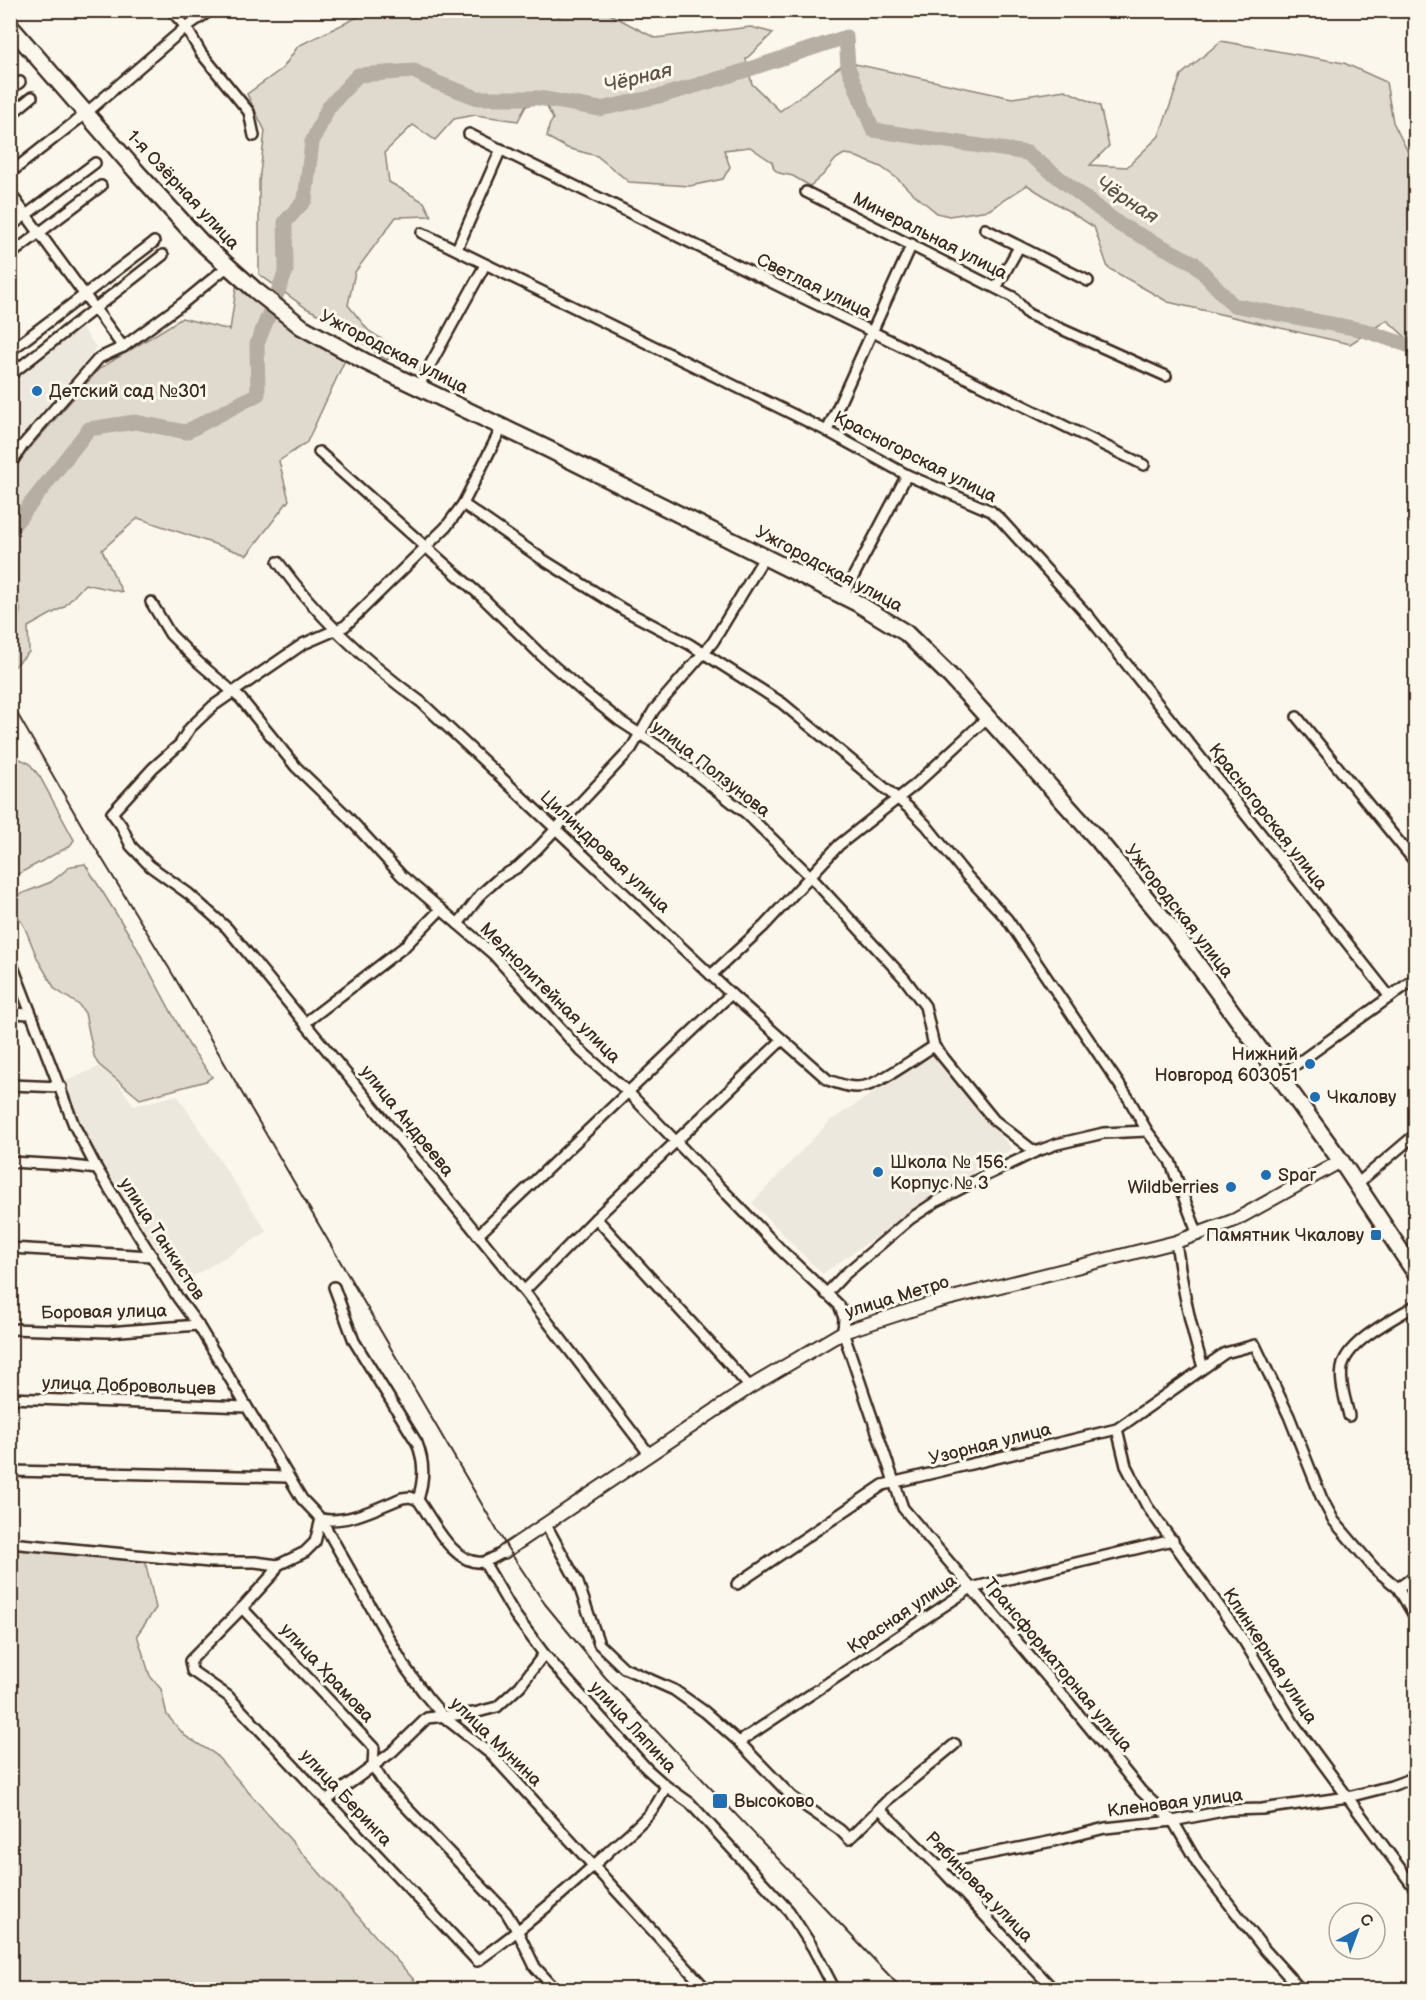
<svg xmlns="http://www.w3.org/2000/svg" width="1426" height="2000" viewBox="0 0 1426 2000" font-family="'Balsamiq Sans',sans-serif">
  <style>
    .built { fill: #ede8dd }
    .green { fill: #dfd9ce; stroke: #8d8276; stroke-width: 1.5 }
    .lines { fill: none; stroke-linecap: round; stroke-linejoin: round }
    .river { stroke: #b6aea2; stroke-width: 15 }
    .minor-casing { stroke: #3b2a1e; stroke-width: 14 }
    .tertiary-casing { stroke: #3b2a1e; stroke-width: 16 }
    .primary-casing { stroke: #3b2a1e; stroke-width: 20 }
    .minor { stroke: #fbf7ec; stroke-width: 9 }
    .tertiary { stroke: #fbf7ec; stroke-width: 12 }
    .primary { stroke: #fbf7ec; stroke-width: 15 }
    .rail { stroke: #3b2a1e; stroke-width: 2 }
    .poi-dot { fill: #1f6fb2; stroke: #fbf7ec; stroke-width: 2 }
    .labels { text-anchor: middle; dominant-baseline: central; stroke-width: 6; stroke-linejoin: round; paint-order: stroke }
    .street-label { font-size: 18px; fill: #3b2a1e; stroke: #fbf7ec }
    .poi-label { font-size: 18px; fill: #3b2a1e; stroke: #fbf7ec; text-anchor: start }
    .water-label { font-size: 20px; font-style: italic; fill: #605246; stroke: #fbf7ec }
  </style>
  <rect width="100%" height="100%" fill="#fbf7ec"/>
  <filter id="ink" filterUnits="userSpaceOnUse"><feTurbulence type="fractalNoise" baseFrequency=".0167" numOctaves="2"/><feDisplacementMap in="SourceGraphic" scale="12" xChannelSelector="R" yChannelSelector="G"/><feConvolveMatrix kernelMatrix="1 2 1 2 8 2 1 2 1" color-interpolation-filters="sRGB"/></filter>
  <g filter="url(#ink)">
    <g class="built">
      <path d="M81,327L96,347L58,400L30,427L11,442V383Z"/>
      <path d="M933,1054L1012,1149L937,1195L822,1274L752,1203L830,1121Z"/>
      <path d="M107,1066L134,1106L177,1095L267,1232L180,1284L77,1124L64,1082L98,1067Z"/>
    </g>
    <g class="green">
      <path d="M554,10L558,16L571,11H604L655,38L751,27L773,33L746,59L752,84L780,111L846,62L1012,98L1065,90L1100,106L1109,146L1090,165L1127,167L1159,136L1181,75L1221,41L1344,63L1386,82L1393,122L1409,154L1415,151V346L1387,320L1350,344L1168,302L1108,268L1094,227L1027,185L989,210L949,216L937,213L909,190L898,179L881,167L852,155L844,154L836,159L823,175L810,186L793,176L779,173L774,169L772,162L750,147L724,150L730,167L723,179L690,186L629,182L597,156L567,148L547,137L549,126L553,119L544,101L526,106L518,121L475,115L454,119L435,140L413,125L385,152L389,182L424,202L431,216L396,217L355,272L348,305L368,330L401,352L386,360L339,325L306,308L259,274V182L265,131L247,94L283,68L298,46L370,11Z"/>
      <path d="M237,282L309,340L345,360L307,442L279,461L289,500L247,555L138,518L102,550L122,592L85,584L64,607L28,627L29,652L14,667L10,664V475L22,457L99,369L182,318L230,330Z"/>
      <path d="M11,755L29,763L40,777L74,840L70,846L11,878Z"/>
      <path d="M85,864L132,939L189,1045L212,1077L206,1081L140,1099L98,1064L94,1056L85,1013L79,1005L55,989L38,960L25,928L12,906L13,897L51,882L71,866Z"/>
      <path d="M11,1542L144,1557L156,1608L137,1635L150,1676L161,1689L167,1715L185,1736L215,1754L422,1989L11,1990Z"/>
    </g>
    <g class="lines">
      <g class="river">
        <path d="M10,530L89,429L135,422L186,432L258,394L257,344L286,271L285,222L305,200L312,142L328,108L358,75L414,71L435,82L478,98H539L600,109L664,95L725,77L846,37L848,67L873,130L1027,153L1120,225L1194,263L1233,305L1363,330L1416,348"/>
        <path d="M10,601L14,610L10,621"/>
      </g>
      <g class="minor-casing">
        <g id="minor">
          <path d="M171,10L186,27L201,53L249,112L254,136"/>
          <path d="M10,90L20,82"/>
          <path d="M10,115L32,97"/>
          <path d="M469,134L1144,465"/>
          <path d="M10,173L85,114L186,27L211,10"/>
          <path d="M806,192L1013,297L1028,314L1166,376"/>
          <path d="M10,193L123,347"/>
          <path d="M10,227L95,163"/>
          <path d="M985,229L1088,281"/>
          <path d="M422,233L827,431L907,475L991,511L1000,519L1090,618L1390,997"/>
          <path d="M457,249L501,149"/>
          <path d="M10,255L101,186"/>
          <path d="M996,288L1019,247"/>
          <path d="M10,351L154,242"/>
          <path d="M10,375L163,255"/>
          <path d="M418,387L485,265"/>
          <path d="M502,427L463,504L446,527L345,626L303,644L213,706L190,728L180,744L153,768L112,813L121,825L131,846L150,866L189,894L227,928L524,1291L650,1455"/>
          <path d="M827,431L912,244"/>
          <path d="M319,452L482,597L541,655L581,690L620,721L666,751L747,814L810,876L904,978L925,1006L934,1046L994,1120L1035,1152"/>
          <path d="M10,465L23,445L99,358L123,347L183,303L228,266"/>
          <path d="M463,504L542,559L624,610L689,644L782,703L910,809L926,825L966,875L1007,919L1129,1099L1147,1131L1170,1161L1198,1235"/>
          <path d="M278,562C317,616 367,663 421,702L731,994L828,1080C840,1084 851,1089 865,1086C881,1083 918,1056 934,1046"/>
          <path d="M843,596L907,475"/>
          <path d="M151,602L170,634L198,662L241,699L296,767L346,815L401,875L493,954L581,1051L628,1092L783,1252L839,1305L844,1318L843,1332L903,1508L1071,1705L1141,1791L1173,1821L1198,1864L1265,1950L1301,1990"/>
          <path d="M1297,717L1416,863"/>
          <path d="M458,924L481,894L499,878L518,867L538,848L631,749L654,710L713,642L765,556"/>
          <path d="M10,959L74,1125L97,1169L178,1298L198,1325L302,1499L321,1519L405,1667L427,1697L445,1718L492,1755L707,1990"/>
          <path d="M711,975L764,926L839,845L916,784L988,717"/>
          <path d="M10,1013L31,1014"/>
          <path d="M306,1022L404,947L441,909"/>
          <path d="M1280,1076L1416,978"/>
          <path d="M10,1085L61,1087"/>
          <path d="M10,1162L65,1165L97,1169"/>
          <path d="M1357,1184L1416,1134"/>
          <path d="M596,1218L750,1387"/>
          <path d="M478,1235L731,994"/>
          <path d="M1176,1242C1182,1285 1190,1327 1203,1367"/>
          <path d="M10,1248L152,1256"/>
          <path d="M334,1287L354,1341L417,1443C425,1464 424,1479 418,1500"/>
          <path d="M524,1291L596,1218L782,1040"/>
          <path d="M826,1294L844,1275L910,1219L937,1201L983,1177L1035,1152L1057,1144L1104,1133L1147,1131"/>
          <path d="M10,1329L108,1332L198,1325"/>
          <path d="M10,1398L246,1407"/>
          <path d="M1349,1416C1346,1401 1338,1380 1343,1364C1350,1340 1395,1318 1416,1305"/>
          <path d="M1117,1429L1126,1466L1147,1506L1244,1641L1296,1727L1416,1890"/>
          <path d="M10,1471L288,1477"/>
          <path d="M321,1519L315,1542L305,1552L278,1565L273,1574L242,1608L190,1661L192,1671L228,1696L477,1961C523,1929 564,1893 605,1855C620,1840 639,1827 652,1810C658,1804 662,1794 666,1786"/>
          <path d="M321,1519C348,1524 377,1508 402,1498L410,1497L418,1500C433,1520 453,1566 483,1562C489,1561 498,1555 504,1552"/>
          <path d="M546,1525L578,1583L599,1644L624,1668L674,1690L705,1712L739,1742L792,1797L840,1830L849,1839L891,1797L955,1744"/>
          <path d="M10,1543L209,1562H255L278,1565"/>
          <path d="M484,1562L515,1615L544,1654L647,1769L666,1786L690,1803L789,1911L813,1948L835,1990"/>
          <path d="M737,1584L883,1485L1117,1429L1225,1353L1255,1345L1289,1416L1322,1499L1334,1521L1374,1568L1398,1588L1416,1619"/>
          <path d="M1398,1588L1416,1575"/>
          <path d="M242,1608L374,1748L373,1766"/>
          <path d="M739,1742L971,1588L1173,1540"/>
          <path d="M373,1766L385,1785L506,1912L518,1932L535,1967L556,1990"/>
          <path d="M326,1801L392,1752L427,1718L474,1713L497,1707L520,1686L544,1654"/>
          <path d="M879,1808L939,1867L1054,1990"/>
          <path d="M939,1867L958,1860L1053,1841L1105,1828L1173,1821L1228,1810L1262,1809L1348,1797L1391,1786L1416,1777"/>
        </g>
      </g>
      <g class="tertiary-casing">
        <path id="tertiary" d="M504,1552L750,1387L843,1332L936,1302L1176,1242L1235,1220L1341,1161"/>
      </g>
      <g class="primary-casing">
        <path id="primary" d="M10,26L136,171L201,242L255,290L302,327L366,362L548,449L857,603L906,633L951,677L1098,840L1171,928L1341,1161L1416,1274"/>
      </g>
      <use href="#minor" class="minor"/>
      <use href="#tertiary" class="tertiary"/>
      <use href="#primary" class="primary"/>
      <path class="rail" d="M10,701L85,831L172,973L508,1549L545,1604L605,1677L903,1990"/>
    </g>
  </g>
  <g class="poi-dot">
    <circle cx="37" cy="391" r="6"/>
    <circle cx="1310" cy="1064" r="6"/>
    <circle cx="1315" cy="1097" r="6"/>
    <circle cx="878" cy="1172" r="6"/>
    <circle cx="1266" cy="1175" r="6"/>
    <circle cx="1231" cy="1187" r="6"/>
    <rect x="1370" y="1229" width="12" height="12" rx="3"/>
    <rect x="712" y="1793" width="16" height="16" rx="3"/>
  </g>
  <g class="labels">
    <g class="street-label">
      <text transform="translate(183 190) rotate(47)">1-я Озёрная улица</text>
      <text transform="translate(930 236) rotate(27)">Минеральная улица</text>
      <text transform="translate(814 286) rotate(26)">Светлая улица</text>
      <text transform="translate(394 352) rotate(27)">Ужгородская улица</text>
      <text transform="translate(915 457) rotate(27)">Красногорская улица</text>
      <text transform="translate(829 569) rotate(28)">Ужгородская улица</text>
      <text transform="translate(711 769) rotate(38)">улица Ползунова</text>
      <text transform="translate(1268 817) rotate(52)">Красногорская улица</text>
      <text transform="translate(605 852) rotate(43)">Цилиндровая улица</text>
      <text transform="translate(1179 911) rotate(52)">Ужгородская улица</text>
      <text transform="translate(550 993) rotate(45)">Меднолитейная улица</text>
      <text transform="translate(407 1121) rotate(51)">улица Андреева</text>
      <text transform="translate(162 1239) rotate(57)">улица Танкистов</text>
      <text transform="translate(897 1297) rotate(-17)">улица Метро</text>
      <text transform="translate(104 1312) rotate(-1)">Боровая улица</text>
      <text transform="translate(129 1386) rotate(2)">улица Добровольцев</text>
      <text transform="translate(990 1444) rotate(-14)">Узорная улица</text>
      <text transform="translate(902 1614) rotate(-34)">Красная улица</text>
      <text transform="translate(1270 1656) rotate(57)">Клинкерная улица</text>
      <text transform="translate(1058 1665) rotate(50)">Трансформаторная улица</text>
      <text transform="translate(327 1673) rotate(47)">улица Храмова</text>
      <text transform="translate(633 1727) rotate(47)">улица Ляпина</text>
      <text transform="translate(496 1742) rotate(44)">улица Мунина</text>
      <text transform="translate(346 1798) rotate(47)">улица Беринга</text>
      <text transform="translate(1175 1803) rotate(-7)">Кленовая улица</text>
      <text transform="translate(979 1887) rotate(46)">Рябиновая улица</text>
    </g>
    <g class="poi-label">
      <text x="49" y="391">Детский сад №301</text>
      <text x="1298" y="1054" text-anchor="end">Нижний<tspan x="1298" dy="21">Новгород 603051</tspan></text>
      <text x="1327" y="1097">Чкалову</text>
      <text x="890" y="1162">Школа № 156.<tspan x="890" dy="21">Корпус № 3</tspan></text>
      <text x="1278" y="1175">Spar</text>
      <text x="1219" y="1187" text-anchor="end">Wildberries</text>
      <text x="1364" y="1235" text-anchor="end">Памятник Чкалову</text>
      <text x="734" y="1801">Высоково</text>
    </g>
    <g class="water-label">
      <text transform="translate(638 78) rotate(-14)">Чёрная</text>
      <text transform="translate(1127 200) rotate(33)">Чёрная</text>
    </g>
  </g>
  <rect width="1426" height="2000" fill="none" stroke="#fbf7ec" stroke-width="36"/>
  <rect x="18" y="18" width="1390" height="1964" fill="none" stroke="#3b2a1e" stroke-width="2" filter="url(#ink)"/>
  <g transform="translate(1357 1931) rotate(41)"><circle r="28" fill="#fbf7ec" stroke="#aea59a" stroke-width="1.5"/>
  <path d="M0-4.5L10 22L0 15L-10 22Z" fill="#1f6fb2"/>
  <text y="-9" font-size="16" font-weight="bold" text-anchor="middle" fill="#3b2a1e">С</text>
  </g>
</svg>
